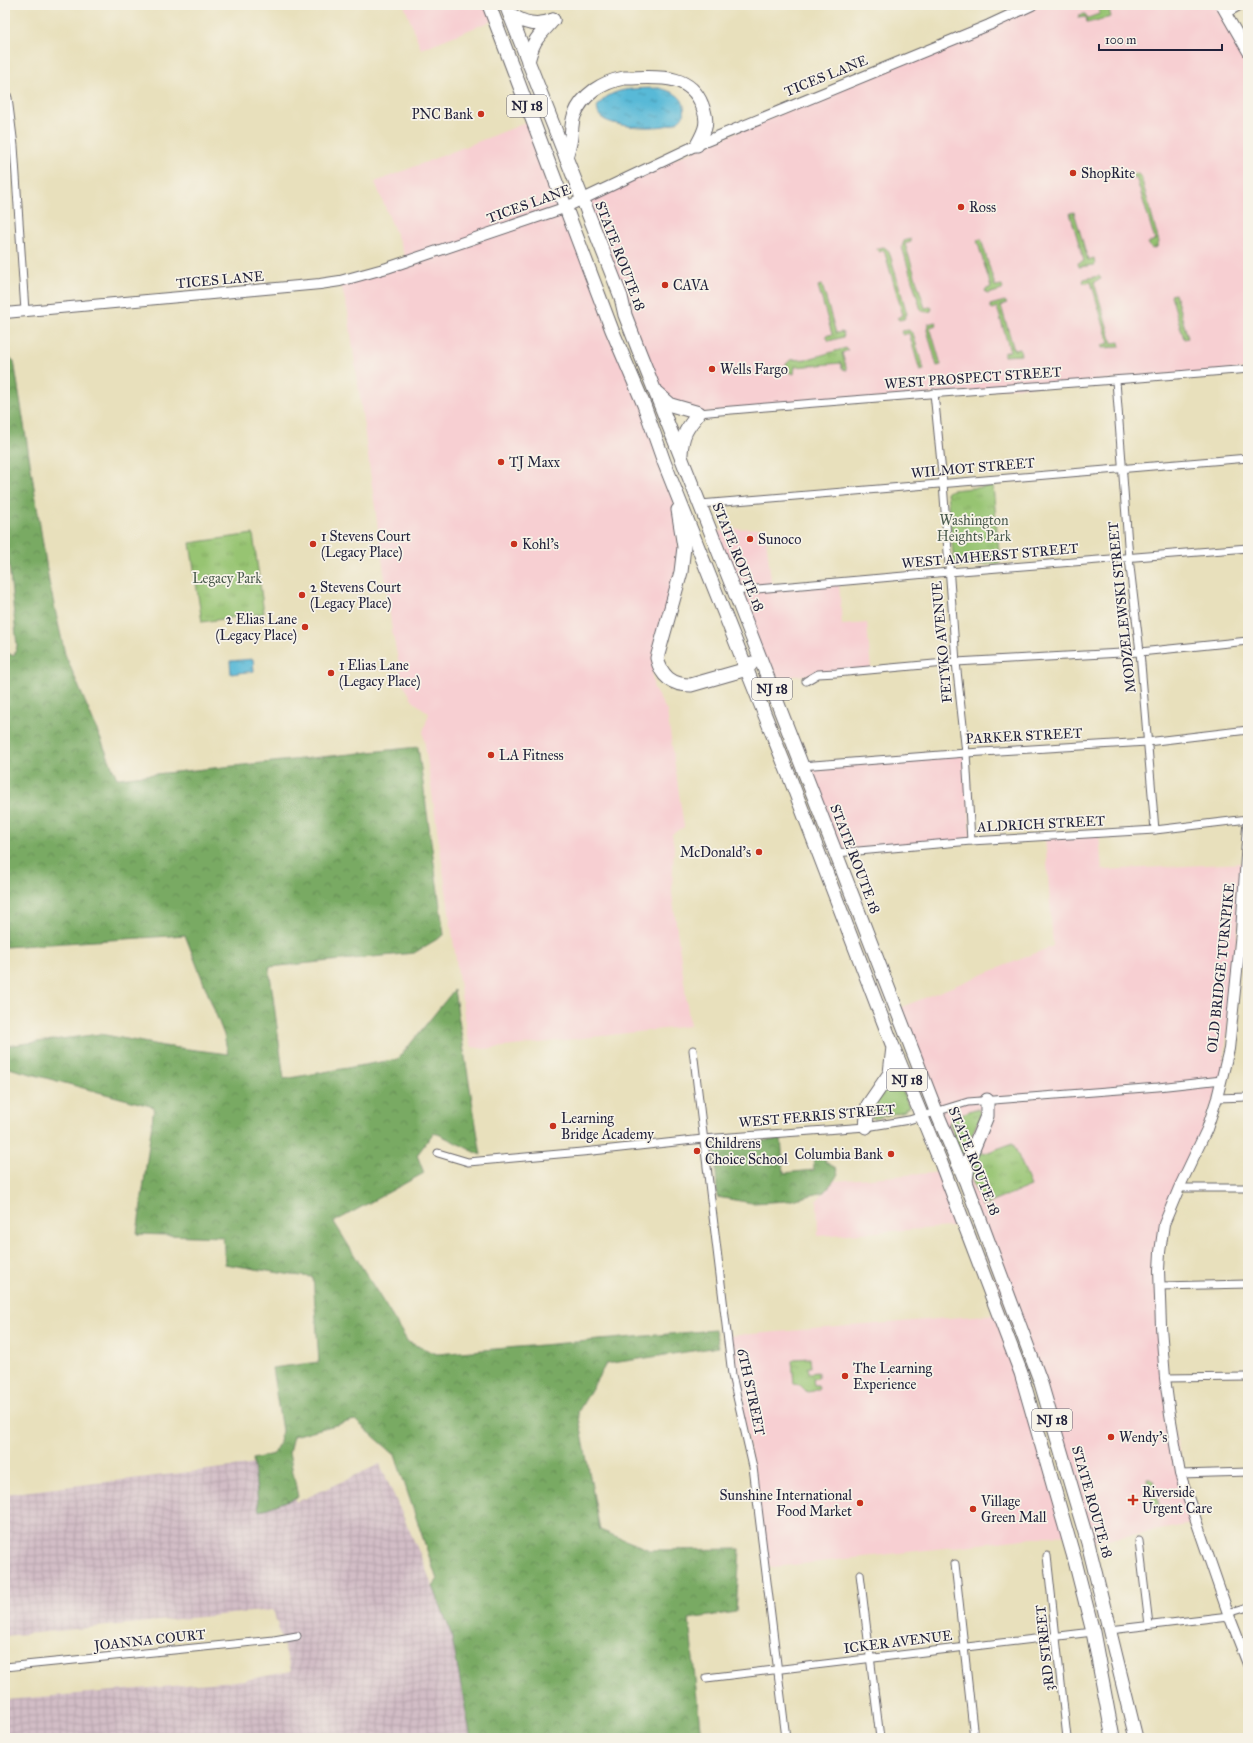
<svg xmlns="http://www.w3.org/2000/svg" width="1253" height="1743" viewBox="0 0 1253 1743" font-family="'IM FELL Great Primer',serif">
  <style>
    .built { fill: #f7cfd2 }
    .industrial { fill: url(#industrial-grid) }
    .grass { fill: url(#grass-tufts); stroke: #5c7356 }
    .forest { fill: url(#forest-crowns); stroke: #4e6650 }
    .garden { fill: #97c472; stroke: #5c7356 }
    .water { fill: url(#water-ripples); stroke: #3d6e89 }
    .lines { fill: none; stroke-linecap: round; stroke-linejoin: round }
    .street-casing { stroke: #676468; stroke-width: 9 }
    .secondary-casing { stroke: #676468; stroke-width: 12 }
    .highway-casing { stroke: #676468; stroke-width: 15 }
    .street { stroke: #fff; stroke-width: 7 }
    .secondary { stroke: #fff; stroke-width: 10 }
    .highway { stroke: #fff; stroke-width: 13 }
    .poi-dot { fill: #c8321e; stroke: #f7f3e8; stroke-width: 1.5 }
    .labels { text-anchor: middle; dominant-baseline: central; stroke-width: 3.5; stroke-linejoin: round; paint-order: stroke }
    .shield { fill: #f7f3e8; stroke: #62616f; stroke-width: 1 }
    .shield-label { font-size: 13px; font-weight: bold; fill: #22223b }
    .street-label { font-size: 14px; fill: #22223b; stroke: #f7f3e8 }
    .poi-label { font-size: 14px; fill: #22223b; stroke: #f7f3e8; text-anchor: start }
    .park-label { font-size: 14px; fill: #4b5b4e; stroke: #f7f3e8 }
  </style>
  <defs>
    <pattern id="industrial-grid" width="8" height="8" patternUnits="userSpaceOnUse"><rect width="8" height="8" fill="#d2bdc6"/><path d="M0 4h8M4 0v8" fill="none" stroke="#b4a2ab"/></pattern>
    <pattern id="grass-tufts" width="24" height="20" patternUnits="userSpaceOnUse"><rect width="24" height="20" fill="#97c472"/><path d="M3 7l-1-3M5 7V3M7 7l1-3M15 17l-1-3M17 17v-4M19 17l1-3" fill="none" stroke="#82a864"/></pattern>
    <pattern id="forest-crowns" width="20" height="18" patternUnits="userSpaceOnUse"><rect width="20" height="18" fill="#79aa64"/><path d="M2 6a3 3 0 1 1 6 0M12 15a3 3 0 1 1 6 0" fill="none" stroke="#638a54"/></pattern>
    <pattern id="water-ripples" width="26" height="14" patternUnits="userSpaceOnUse"><rect width="26" height="14" fill="#58b9d7"/><path d="M2 4q2-2 4 0t4 0M15 11q2-2 4 0t4 0" fill="none" stroke="#4896b0"/></pattern>
  </defs>
  <rect width="100%" height="100%" fill="#f7f3e8"/>
  <filter id="ink" filterUnits="userSpaceOnUse"><feTurbulence type="fractalNoise" baseFrequency=".025" numOctaves="2"/><feDisplacementMap in="SourceGraphic" scale="8" xChannelSelector="R" yChannelSelector="G"/><feConvolveMatrix kernelMatrix="1 2 1 2 8 2 1 2 1" color-interpolation-filters="sRGB"/></filter>
  <filter id="wash" filterUnits="userSpaceOnUse"><feTurbulence type="fractalNoise" baseFrequency=".012" numOctaves="4" result="noise"/><feDisplacementMap in="SourceGraphic" scale="16" xChannelSelector="R" yChannelSelector="G"/><feGaussianBlur stdDeviation="0.9" result="paint"/><feColorMatrix in="noise" values="0 0 0 0 0 0 0 0 0 0 0 0 0 0 0 0 0 1.4 0 .05"/><feComposite in="paint" operator="in"/></filter>
  <g filter="url(#wash)">
    <rect width="100%" height="100%" fill="#e8e0bc"/>
    <g class="built">
      <path d="M404,5H489L494,20L421,49Z"/>
      <path d="M1032,5H1221L1248,52V369L699,413L663,399L582,199Z"/>
      <path d="M533,120L674,487L681,572L652,676L654,689L667,711L684,827L672,834L674,847L672,893L690,1026L485,1049L472,1047L467,1036L423,732L429,713L414,702L403,684L392,630L348,312L340,281L407,261L375,182Z"/>
      <path d="M765,528L772,588L839,582L842,625L867,623L871,670L768,678L711,533L731,529Z"/>
      <path d="M966,753L971,841L836,853L801,766Z"/>
      <path d="M1099,833L1102,870L1245,863L1222,1080L1179,1188L1160,1252L1170,1415L1197,1523L1088,1543L1071,1483L897,1009L1053,946L1045,836Z"/>
      <path d="M944,1172L964,1223L950,1227L818,1236L817,1200L834,1181Z"/>
      <path d="M998,1314L1068,1534L766,1568L753,1467L727,1336Z"/>
    </g>
    <path class="industrial" d="M274,1462L297,1502L380,1464L420,1554L451,1633L471,1738H5V1700L245,1680L291,1671L273,1610L5,1636V1494Z"/>
    <g class="grass">
      <path d="M1133,173L1138,174L1141,177L1159,242L1157,247L1152,249L1148,243L1155,240L1136,177L1131,178L1128,176Z"/>
      <path d="M1074,212L1088,260L1094,258L1095,265L1079,267L1078,263L1084,261L1070,213Z"/>
      <path d="M911,239V242L905,244L925,308L930,307L932,308L931,311L926,312L921,310L902,247L904,241Z"/>
      <path d="M981,239L995,286L1002,285L1003,288L1002,290L988,294L986,293L985,290L991,287L977,240Z"/>
      <path d="M884,247L889,251L907,314L904,319L899,320L897,318L903,315L884,250L879,252L877,250L878,248Z"/>
      <path d="M1099,276L1101,279L1094,282L1112,343L1119,342L1120,347L1102,348L1103,345L1109,343L1091,282L1085,283L1083,282L1084,279Z"/>
      <path d="M822,285L836,333L842,332L844,335L843,337L829,341L826,336L832,334L818,286Z"/>
      <path d="M1175,294L1188,338L1184,339L1171,295Z"/>
      <path d="M1005,301L1007,303L1001,306L1014,350L1020,349L1021,355L1004,356V353L1010,351L997,307L992,309L990,308V305Z"/>
      <path d="M935,322L937,323L936,325L930,327L941,365L937,366L927,330L928,324Z"/>
      <path d="M909,330L913,334L924,370L920,371L909,333L903,335L901,333L902,331Z"/>
      <path d="M846,348L848,350L842,353L847,370L842,369L841,363L795,367L794,374L787,371L786,364L790,360L808,359Z"/>
      <path d="M993,486L1000,563L958,567L954,564L947,492L952,490Z"/>
      <path d="M253,534L264,613L202,622L190,543Z"/>
      <path d="M895,1073L909,1107L905,1109V1111L873,1119L871,1108Z"/>
      <path d="M975,1109H978L981,1114L963,1155L960,1152L949,1122L954,1119L953,1117Z"/>
      <path d="M1013,1143L1031,1186L982,1206L973,1183L971,1172L978,1147H980L983,1154Z"/>
      <path d="M810,1358L811,1367H808L809,1373L818,1372V1378L813,1379L814,1385H818L819,1389H814V1391L807,1392L800,1385L794,1384L792,1361L794,1359Z"/>
      <path d="M1147,1478H1150L1153,1480L1160,1509L1156,1514L1154,1507H1153L1150,1486H1148Z"/>
    </g>
    <g class="forest">
      <path d="M5,354L14,361L49,582L65,654L117,778L418,747L444,935L414,953L269,967L284,1079L398,1059L454,990L481,1155L434,1132L417,1155L424,1173L334,1222L408,1342L437,1354L715,1330L719,1347L606,1364L578,1412L600,1530L650,1550L740,1549L736,1612L689,1619L701,1738H471L451,1633L433,1586L437,1580L395,1455L355,1420L293,1436L289,1452L298,1497L259,1511L253,1459L273,1454L278,1445L282,1431L272,1368L319,1362L313,1277L292,1275L225,1264L223,1237L137,1234L154,1107L5,1067V1046L100,1034L164,1046L228,1054L224,1035L185,935L5,947V652L14,656L17,646L9,564L5,543Z"/>
      <path d="M781,1139L784,1173L814,1170L813,1158L826,1157L825,1162L836,1168L838,1174L833,1182L824,1192L788,1201L752,1203L717,1197L715,1145Z"/>
    </g>
    <path class="garden" d="M1100,5H1110L1108,6L1111,17L1087,23L1086,17L1078,18L1079,15L1085,14L1088,18L1099,14Z"/>
    <g class="water">
      <path d="M659,88C674,92 687,97 684,115C681,118 678,122 675,123C661,130 615,128 602,118C598,115 598,112 597,107C611,86 636,89 659,88Z"/>
      <path d="M253,659L254,671L231,674L230,661Z"/>
    </g>
  </g>
  <g filter="url(#ink)">
    <g class="lines">
      <g class="street-casing">
        <g id="street">
          <path d="M1226,14L1242,5"/>
          <path d="M5,89L8,98L14,146L25,311"/>
          <path d="M1116,381L1129,558L1140,652L1155,830"/>
          <path d="M934,393L943,483L956,662L966,753L971,841"/>
          <path d="M699,413C882,396 1065,385 1248,369"/>
          <path d="M700,504L1248,458"/>
          <path d="M734,591L949,572L1248,548"/>
          <path d="M806,681L818,674L836,673L956,662L1140,652L1248,641"/>
          <path d="M801,766L966,753L1147,742L1248,730"/>
          <path d="M836,853L971,841L1155,830L1248,819"/>
          <path d="M693,1050L732,1375L753,1467L786,1738"/>
          <path d="M1217,1098L1248,1097"/>
          <path d="M438,1153L468,1162L593,1151L703,1139L866,1127L909,1120L968,1102L1158,1087L1222,1080"/>
          <path d="M1179,1188H1248"/>
          <path d="M1160,1286L1248,1284"/>
          <path d="M1165,1378L1248,1377"/>
          <path d="M1180,1474L1248,1472"/>
          <path d="M1139,1541L1149,1625"/>
          <path d="M1047,1556L1067,1738"/>
          <path d="M955,1564L974,1738"/>
          <path d="M860,1574L880,1738"/>
          <path d="M1228,1613L1248,1607"/>
          <path d="M1110,1630L1229,1616"/>
          <path d="M5,1667L274,1640L297,1636"/>
          <path d="M706,1678L1093,1632"/>
        </g>
      </g>
      <g class="secondary-casing">
        <g id="secondary">
          <path d="M1221,5L1248,52"/>
          <path d="M5,313L320,284L340,281L387,268L564,208L697,145L989,25L1032,5"/>
          <path d="M1248,826L1241,932L1229,1049L1217,1098L1207,1129L1179,1188L1164,1224L1160,1252L1159,1270L1161,1327L1165,1378L1170,1415L1180,1474L1228,1613L1248,1664"/>
        </g>
      </g>
      <g class="highway-casing">
        <g id="highway">
          <path d="M489,5L612,330L644,405L664,462L788,773L892,1044L941,1163L1021,1373L1075,1561L1093,1632L1113,1738"/>
          <path d="M506,5L621,297L625,315L639,351L731,583L936,1111L966,1182L1040,1380L1088,1543L1136,1738"/>
          <path d="M510,14C524,23 536,27 553,20"/>
          <path d="M528,62C534,37 538,38 553,20"/>
          <path d="M566,158C567,153 569,148 570,143C572,134 571,125 574,116C582,94 603,82 624,78C653,78 689,71 702,105C709,122 706,129 697,145"/>
          <path d="M657,393L671,405L699,413C687,428 682,434 681,454"/>
          <path d="M678,510L684,547L681,572L657,658C661,676 672,685 691,685L747,669L752,663"/>
          <path d="M866,1127L868,1105L890,1073L893,1047"/>
          <path d="M966,1180L969,1159L987,1116V1100"/>
        </g>
      </g>
      <use href="#street" class="street"/>
      <use href="#secondary" class="secondary"/>
      <use href="#highway" class="highway"/>
    </g>
  </g>
  <g class="poi-dot">
    <circle cx="481" cy="114" r="4"/>
    <circle cx="1073" cy="173" r="4"/>
    <circle cx="961" cy="207" r="4"/>
    <circle cx="665" cy="285" r="4"/>
    <circle cx="712" cy="369" r="4"/>
    <circle cx="501" cy="462" r="4"/>
    <circle cx="750" cy="539" r="4"/>
    <circle cx="313" cy="544" r="4"/>
    <circle cx="514" cy="544" r="4"/>
    <circle cx="302" cy="595" r="4"/>
    <circle cx="305" cy="627" r="4"/>
    <circle cx="331" cy="673" r="4"/>
    <circle cx="491" cy="755" r="4"/>
    <circle cx="759" cy="852" r="4"/>
    <circle cx="553" cy="1126" r="4"/>
    <circle cx="697" cy="1151" r="4"/>
    <circle cx="891" cy="1154" r="4"/>
    <circle cx="845" cy="1376" r="4"/>
    <circle cx="1111" cy="1437" r="4"/>
    <path d="M1131 1494h4v4h4v4h-4v4h-4v-4h-4v-4h4z"/>
    <circle cx="860" cy="1503" r="4"/>
    <circle cx="973" cy="1509" r="4"/>
  </g>
  <g class="labels">
    <g class="shield">
      <rect x="507" y="95" width="40" height="22" rx="3"/>
      <rect x="752" y="678" width="40" height="22" rx="3"/>
      <rect x="887" y="1069" width="40" height="22" rx="3"/>
      <rect x="1032" y="1409" width="40" height="22" rx="3"/>
    </g>
    <g class="shield-label">
      <text x="527" y="106">NJ 18</text>
      <text x="772" y="689">NJ 18</text>
      <text x="907" y="1080">NJ 18</text>
      <text x="1052" y="1420">NJ 18</text>
    </g>
    <g class="street-label">
      <text transform="translate(826 76) rotate(-22)">TICES LANE</text>
      <text transform="translate(529 204) rotate(-20)">TICES LANE</text>
      <text transform="translate(620 256) rotate(69)">STATE ROUTE 18</text>
      <text transform="translate(220 280) rotate(-5)">TICES LANE</text>
      <text transform="translate(973 378) rotate(-4)">WEST PROSPECT STREET</text>
      <text transform="translate(973 468) rotate(-5)">WILMOT STREET</text>
      <text transform="translate(990 556) rotate(-5)">WEST AMHERST STREET</text>
      <text transform="translate(738 557) rotate(68)">STATE ROUTE 18</text>
      <text transform="translate(1122 607) rotate(-96)">MODZELEWSKI STREET</text>
      <text transform="translate(942 642) rotate(-95)">FETYKO AVENUE</text>
      <text transform="translate(1024 736) rotate(-3)">PARKER STREET</text>
      <text transform="translate(1041 824) rotate(-3)">ALDRICH STREET</text>
      <text transform="translate(855 859) rotate(69)">STATE ROUTE 18</text>
      <text transform="translate(1221 968) rotate(-84)">OLD BRIDGE TURNPIKE</text>
      <text transform="translate(817 1116) rotate(-5)">WEST FERRIS STREET</text>
      <text transform="translate(974 1161) rotate(68)">STATE ROUTE 18</text>
      <text transform="translate(751 1392) rotate(78)">6TH STREET</text>
      <text transform="translate(1092 1502) rotate(74)">STATE ROUTE 18</text>
      <text transform="translate(150 1640) rotate(-6)">JOANNA COURT</text>
      <text transform="translate(898 1642) rotate(-7)">ICKER AVENUE</text>
      <text transform="translate(1045 1648) rotate(-96)">3RD STREET</text>
    </g>
    <g class="poi-label">
      <text x="473" y="114" text-anchor="end">PNC Bank</text>
      <text x="1081" y="173">ShopRite</text>
      <text x="969" y="207">Ross</text>
      <text x="673" y="285">CAVA</text>
      <text x="720" y="369">Wells Fargo</text>
      <text x="509" y="462">TJ Maxx</text>
      <text x="321" y="536">1 Stevens Court<tspan x="321" dy="16">(Legacy Place)</tspan></text>
      <text x="758" y="539">Sunoco</text>
      <text x="522" y="544">Kohl's</text>
      <text x="310" y="587">2 Stevens Court<tspan x="310" dy="16">(Legacy Place)</tspan></text>
      <text x="297" y="619" text-anchor="end">2 Elias Lane<tspan x="297" dy="16">(Legacy Place)</tspan></text>
      <text x="339" y="665">1 Elias Lane<tspan x="339" dy="16">(Legacy Place)</tspan></text>
      <text x="499" y="755">LA Fitness</text>
      <text x="751" y="852" text-anchor="end">McDonald's</text>
      <text x="561" y="1118">Learning<tspan x="561" dy="16">Bridge Academy</tspan></text>
      <text x="705" y="1143">Childrens<tspan x="705" dy="16">Choice School</tspan></text>
      <text x="883" y="1154" text-anchor="end">Columbia Bank</text>
      <text x="853" y="1368">The Learning<tspan x="853" dy="16">Experience</tspan></text>
      <text x="1119" y="1437">Wendy's</text>
      <text x="1142" y="1492">Riverside<tspan x="1142" dy="16">Urgent Care</tspan></text>
      <text x="852" y="1495" text-anchor="end">Sunshine International<tspan x="852" dy="16">Food Market</tspan></text>
      <text x="981" y="1501">Village<tspan x="981" dy="16">Green Mall</tspan></text>
    </g>
    <g class="park-label">
      <text x="974" y="520">Washington<tspan x="974" dy="16">Heights Park</tspan></text>
      <text x="227" y="578">Legacy Park</text>
    </g>
  </g>
  <rect width="1253" height="1743" fill="none" stroke="#f7f3e8" stroke-width="20"/>
  <path d="M1099 44v6h123v-6" fill="none" stroke="#22223b" stroke-width="2"/>
  <text x="1105" y="44" font-size="12" fill="#22223b" stroke="#f7f3e8" stroke-width="3" paint-order="stroke">100 m</text>
</svg>
